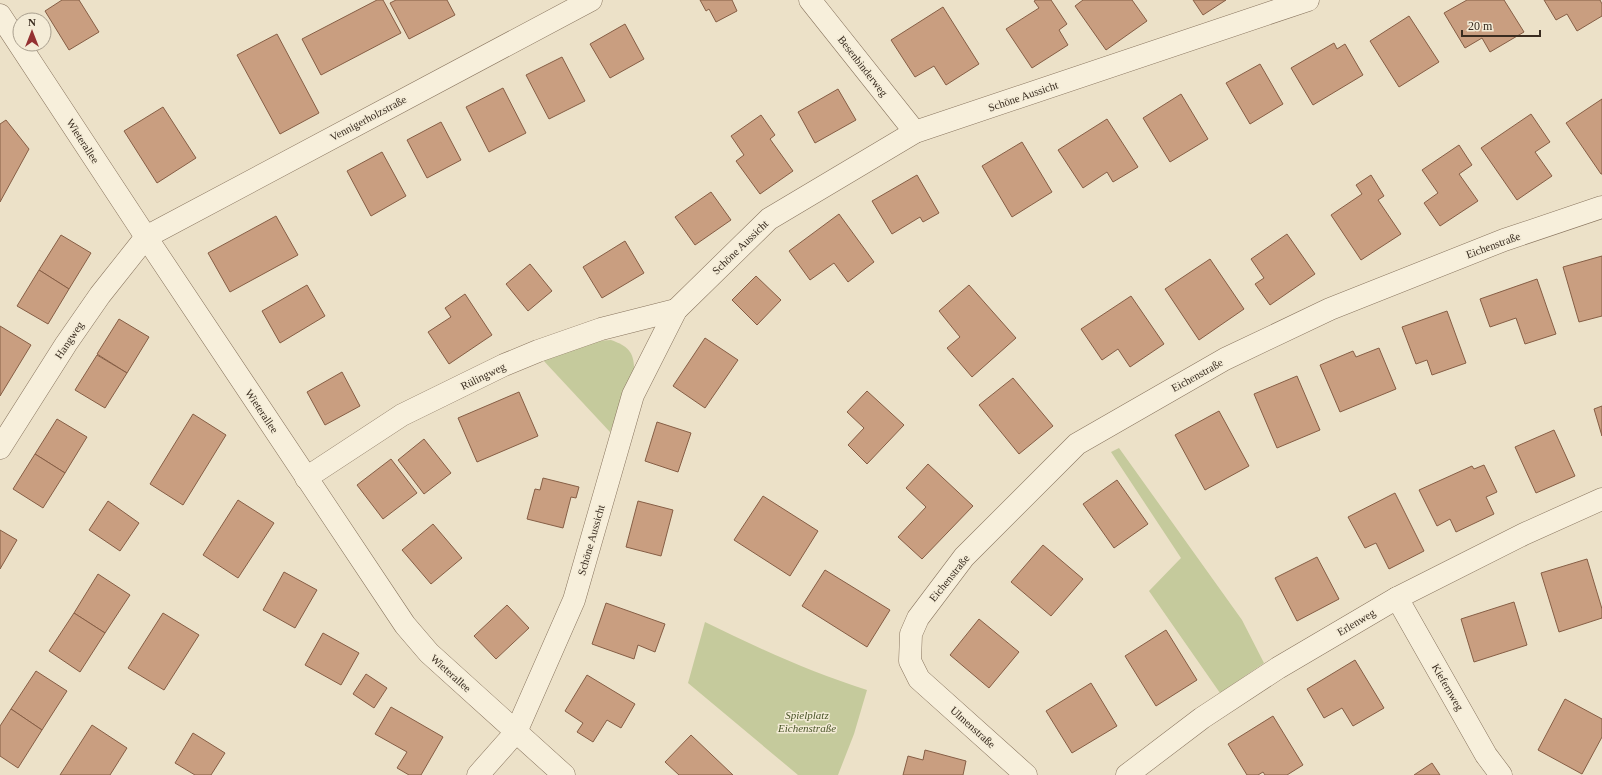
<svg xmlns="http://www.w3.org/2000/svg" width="1602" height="775" viewBox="0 0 1602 775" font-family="Georgia,serif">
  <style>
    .green { fill: #c5ca9c }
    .building { fill: #c99e80; stroke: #865e45 }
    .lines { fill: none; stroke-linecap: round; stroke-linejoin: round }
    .street-casing { stroke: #88745e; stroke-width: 23 }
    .street { stroke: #f7efdb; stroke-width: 22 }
    .labels { text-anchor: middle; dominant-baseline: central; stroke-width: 3; stroke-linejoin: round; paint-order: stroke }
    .street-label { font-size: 11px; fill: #392c20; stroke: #f4ecd7 }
    .park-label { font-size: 11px; font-style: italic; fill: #495428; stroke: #f4ecd7 }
  </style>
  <rect width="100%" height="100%" fill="#ece1c8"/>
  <g class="green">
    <path d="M611,340C627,346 634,351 634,369L610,432L542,359L597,341Z"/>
    <path d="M1119,448L1242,620L1264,663L1220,693L1149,591L1181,558L1111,452Z"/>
    <path d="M705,622C758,648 810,672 867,690L854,734L838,775H798L688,683Z"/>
  </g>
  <g class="building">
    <path d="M62,0H79L99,32L69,50L45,11Z"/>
    <path d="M377,0H383L401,33L321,75L302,39Z"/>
    <path d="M396,0H447L455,15L409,39L390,3Z"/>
    <path d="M700,0H732L737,11L716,22L709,9L706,11Z"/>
    <path d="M1036,0H1051L1067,24L1059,30L1068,45L1032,68L1006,29L1039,8L1034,1Z"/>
    <path d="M1083,0H1132L1147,21L1106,50L1075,6Z"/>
    <path d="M1193,0H1226L1203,15Z"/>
    <path d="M1467,0H1504L1524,32L1490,52L1482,38L1465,48L1444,13Z"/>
    <path d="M1544,0H1600L1602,4V16L1577,31L1567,14L1556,20Z"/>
    <path d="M943,7L979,64L946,85L934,66L915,77L891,40Z"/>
    <path d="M1409,16L1439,62L1399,87L1370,41Z"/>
    <path d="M625,24L644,59L610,78L590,44Z"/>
    <path d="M277,34L319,113L280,134L237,55Z"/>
    <path d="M1334,43L1337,49L1345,44L1363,75L1313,105L1291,68Z"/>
    <path d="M562,57L585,101L549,119L526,75Z"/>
    <path d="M1260,64L1283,104L1250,124L1226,83Z"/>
    <path d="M503,88L526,133L489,152L466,107Z"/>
    <path d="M838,89L856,120L815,143L798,112Z"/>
    <path d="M1181,94L1208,139L1170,162L1143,118Z"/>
    <path d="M1602,99V174H1601L1566,123Z"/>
    <path d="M163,107L196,158L157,183L124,131Z"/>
    <path d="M1531,114L1550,142L1535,152L1552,176L1517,200L1481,148Z"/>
    <path d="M761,115L775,135L770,139L793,171L760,194L736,161L744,155L731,136Z"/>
    <path d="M1107,119L1138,167L1113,182L1107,172L1083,188L1058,150Z"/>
    <path d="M6,120L29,149L0,202V124Z"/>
    <path d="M441,122L461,160L427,178L407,140Z"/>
    <path d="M1022,142L1052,192L1012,217L982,166Z"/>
    <path d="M1459,145L1472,165L1459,174L1478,201L1440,226L1424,203L1438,193L1422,170Z"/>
    <path d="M382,152L406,196L371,216L347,171Z"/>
    <path d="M917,175L939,213L923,222L920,217L892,234L872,201Z"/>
    <path d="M1371,175L1384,196L1378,200L1401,234L1361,260L1331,215L1362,194L1356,185Z"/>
    <path d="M711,192L731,220L695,245L675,217Z"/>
    <path d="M839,214L874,262L848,282L834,263L810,280L789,251Z"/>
    <path d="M276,216L298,255L230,292L208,253Z"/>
    <path d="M1287,234L1315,274L1270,305L1255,284L1264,278L1251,259Z"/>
    <path d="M61,235L91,253L69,289L39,270Z"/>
    <path d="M625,241L644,273L602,298L583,267Z"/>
    <path d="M1602,256V316L1579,322L1563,267Z"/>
    <path d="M1210,259L1244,309L1199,340L1165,289Z"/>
    <path d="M530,264L552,291L528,311L506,284Z"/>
    <path d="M39,270L69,289L48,324L17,306Z"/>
    <path d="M756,276L781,300L757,325L732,300Z"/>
    <path d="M1537,279L1556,334L1525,344L1516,318L1490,327L1480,299Z"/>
    <path d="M307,285L325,316L280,343L262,311Z"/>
    <path d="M969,285L1016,338L972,377L947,348L960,337L939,311Z"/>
    <path d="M465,294L492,335L449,364L428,332L451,317L445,308Z"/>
    <path d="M1131,296L1164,344L1130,367L1118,349L1102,360L1081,329Z"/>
    <path d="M1447,311L1466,363L1432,375L1427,360L1416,364L1402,327Z"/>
    <path d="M119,319L149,337L127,373L97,354Z"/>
    <path d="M0,326L31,345L0,396Z"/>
    <path d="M705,338L738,360L705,408L673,386Z"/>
    <path d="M1379,348L1396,389L1340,412L1320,365L1353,351L1356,357Z"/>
    <path d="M97,355L127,373L105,408L75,390Z"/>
    <path d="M342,372L360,406L325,425L307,392Z"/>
    <path d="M1297,376L1320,430L1277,448L1254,394Z"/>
    <path d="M1013,378L1053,426L1019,454L979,405Z"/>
    <path d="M867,391L904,425L867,464L848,445L864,428L847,412Z"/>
    <path d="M519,392L538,436L477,462L458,418Z"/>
    <path d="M1602,406V436L1594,409Z"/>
    <path d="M1219,411L1249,466L1205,490L1175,435Z"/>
    <path d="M193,414L226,435L183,505L150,484Z"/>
    <path d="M57,419L87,437L65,473L35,454Z"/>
    <path d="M657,422L691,433L678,472L645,461Z"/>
    <path d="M1554,430L1575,476L1536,493L1515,447Z"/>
    <path d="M424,439L451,473L424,494L398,460Z"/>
    <path d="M35,454L65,473L43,508L13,489Z"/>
    <path d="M391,459L417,493L383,519L357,485Z"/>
    <path d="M928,464L973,506L922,559L898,537L926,507L906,488Z"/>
    <path d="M1484,465L1497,492L1486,497L1494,514L1456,532L1450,519L1437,526L1419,490L1472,466L1474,469Z"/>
    <path d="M543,478L579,487L576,498L571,497L563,528L527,519L535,489L540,490Z"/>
    <path d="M1117,480L1148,524L1114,548L1083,504Z"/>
    <path d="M1395,493L1424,551L1389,569L1376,543L1365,548L1348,517Z"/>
    <path d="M763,496L818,531L790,576L734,540Z"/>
    <path d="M238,500L274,523L238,578L203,555Z"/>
    <path d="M108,501L139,523L120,551L89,530Z"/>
    <path d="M638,501L673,510L661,556L626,547Z"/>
    <path d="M433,524L462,558L431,584L402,550Z"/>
    <path d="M0,530L17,540L0,569Z"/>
    <path d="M1043,545L1083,579L1051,616L1011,582Z"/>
    <path d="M1317,557L1339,599L1297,621L1275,578Z"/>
    <path d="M1587,559L1602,609V618L1559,632L1541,573Z"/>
    <path d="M825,570L890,610L867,647L802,606Z"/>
    <path d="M284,572L317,590L295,628L263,610Z"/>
    <path d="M98,574L130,595L105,633L74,613Z"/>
    <path d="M1514,602L1527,645L1474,662L1461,619Z"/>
    <path d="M606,603L665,624L655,652L638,645L634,659L592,644Z"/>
    <path d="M507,605L529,628L496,659L474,636Z"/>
    <path d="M74,613L105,633L80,672L49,651Z"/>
    <path d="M163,613L199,635L164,690L128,668Z"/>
    <path d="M979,619L1019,652L989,688L950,655Z"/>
    <path d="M1166,630L1197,680L1156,706L1125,656Z"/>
    <path d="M323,633L359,653L341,685L305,665Z"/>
    <path d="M1355,660L1384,708L1353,726L1342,708L1324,718L1307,689Z"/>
    <path d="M36,671L67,691L42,730L11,709Z"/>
    <path d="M366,674L387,688L374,708L353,694Z"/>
    <path d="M587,675L635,704L621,728L607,720L593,742L577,732L583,723L565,711Z"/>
    <path d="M1091,683L1117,726L1072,753L1046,711Z"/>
    <path d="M1565,699L1602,719V737L1582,774L1538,750Z"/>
    <path d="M391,707L443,737L421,775H409L397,768L407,752L375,734Z"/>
    <path d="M11,709L42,730L18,768L0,756V726Z"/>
    <path d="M1273,716L1303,765L1287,775H1265L1263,772L1258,775H1247L1228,744Z"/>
    <path d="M92,725L127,748L110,775H60Z"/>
    <path d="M193,733L225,753L211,775H195L175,763Z"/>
    <path d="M691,735L733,775H679L665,762Z"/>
    <path d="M925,750L966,761L963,775H903L908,756L923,760Z"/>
    <path d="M1432,763L1440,775H1414Z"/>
  </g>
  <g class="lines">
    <g class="street-casing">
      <g id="street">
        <path d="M810,0L915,132"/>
        <path d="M0,15L146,237L405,625L429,653L564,775"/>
        <path d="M0,448L66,344L100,295L146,237L591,0"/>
        <path d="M306,478L402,415L504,365L538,351L601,329L676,310"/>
        <path d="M1397,598L1486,755L1501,775"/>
        <path d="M478,775L516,732L574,600L633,395L676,310L769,219L915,132L1308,0"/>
        <path d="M1026,775L919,679L910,661L911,634L918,618L964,557L1077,444L1225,359L1330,309L1504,240L1602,207"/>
        <path d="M1127,775L1202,718L1278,668L1397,598L1524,534L1602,499"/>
      </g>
    </g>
    <use href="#street" class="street"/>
  </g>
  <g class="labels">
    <g class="street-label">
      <text transform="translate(863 66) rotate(52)">Besenbinderweg</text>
      <text transform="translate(1023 96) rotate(-19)">Schöne Aussicht</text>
      <text transform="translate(368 118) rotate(-28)">Vennigerholzstraße</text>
      <text transform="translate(83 141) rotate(57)">Wieterallee</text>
      <text transform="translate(1493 245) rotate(-20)">Eichenstraße</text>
      <text transform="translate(740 247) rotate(-44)">Schöne Aussicht</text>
      <text transform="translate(69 340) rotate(-56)">Hangweg</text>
      <text transform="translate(1197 375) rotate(-29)">Eichenstraße</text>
      <text transform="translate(483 376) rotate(-26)">Rülingweg</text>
      <text transform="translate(262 411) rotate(56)">Wieterallee</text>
      <text transform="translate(591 540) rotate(-74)">Schöne Aussicht</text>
      <text transform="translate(949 578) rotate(-51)">Eichenstraße</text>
      <text transform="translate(1356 622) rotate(-31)">Erlenweg</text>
      <text transform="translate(451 673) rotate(42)">Wieterallee</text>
      <text transform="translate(1448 687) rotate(60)">Kiefernweg</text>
      <text transform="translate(973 727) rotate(42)">Ulmenstraße</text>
    </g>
    <g class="park-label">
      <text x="807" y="715">Spielplatz<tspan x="807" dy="13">Eichenstraße</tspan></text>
    </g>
  </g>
  <g transform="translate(32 32)"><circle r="19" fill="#f4ecd7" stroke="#a99f8e"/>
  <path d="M0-3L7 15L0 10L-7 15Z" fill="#943132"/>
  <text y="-6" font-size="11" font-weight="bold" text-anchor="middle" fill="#392c20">N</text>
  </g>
  <path d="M1462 30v6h78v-6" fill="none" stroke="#392c20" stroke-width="2"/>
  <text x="1468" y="30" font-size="12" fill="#392c20" stroke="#f4ecd7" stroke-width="3" paint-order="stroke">20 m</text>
</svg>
